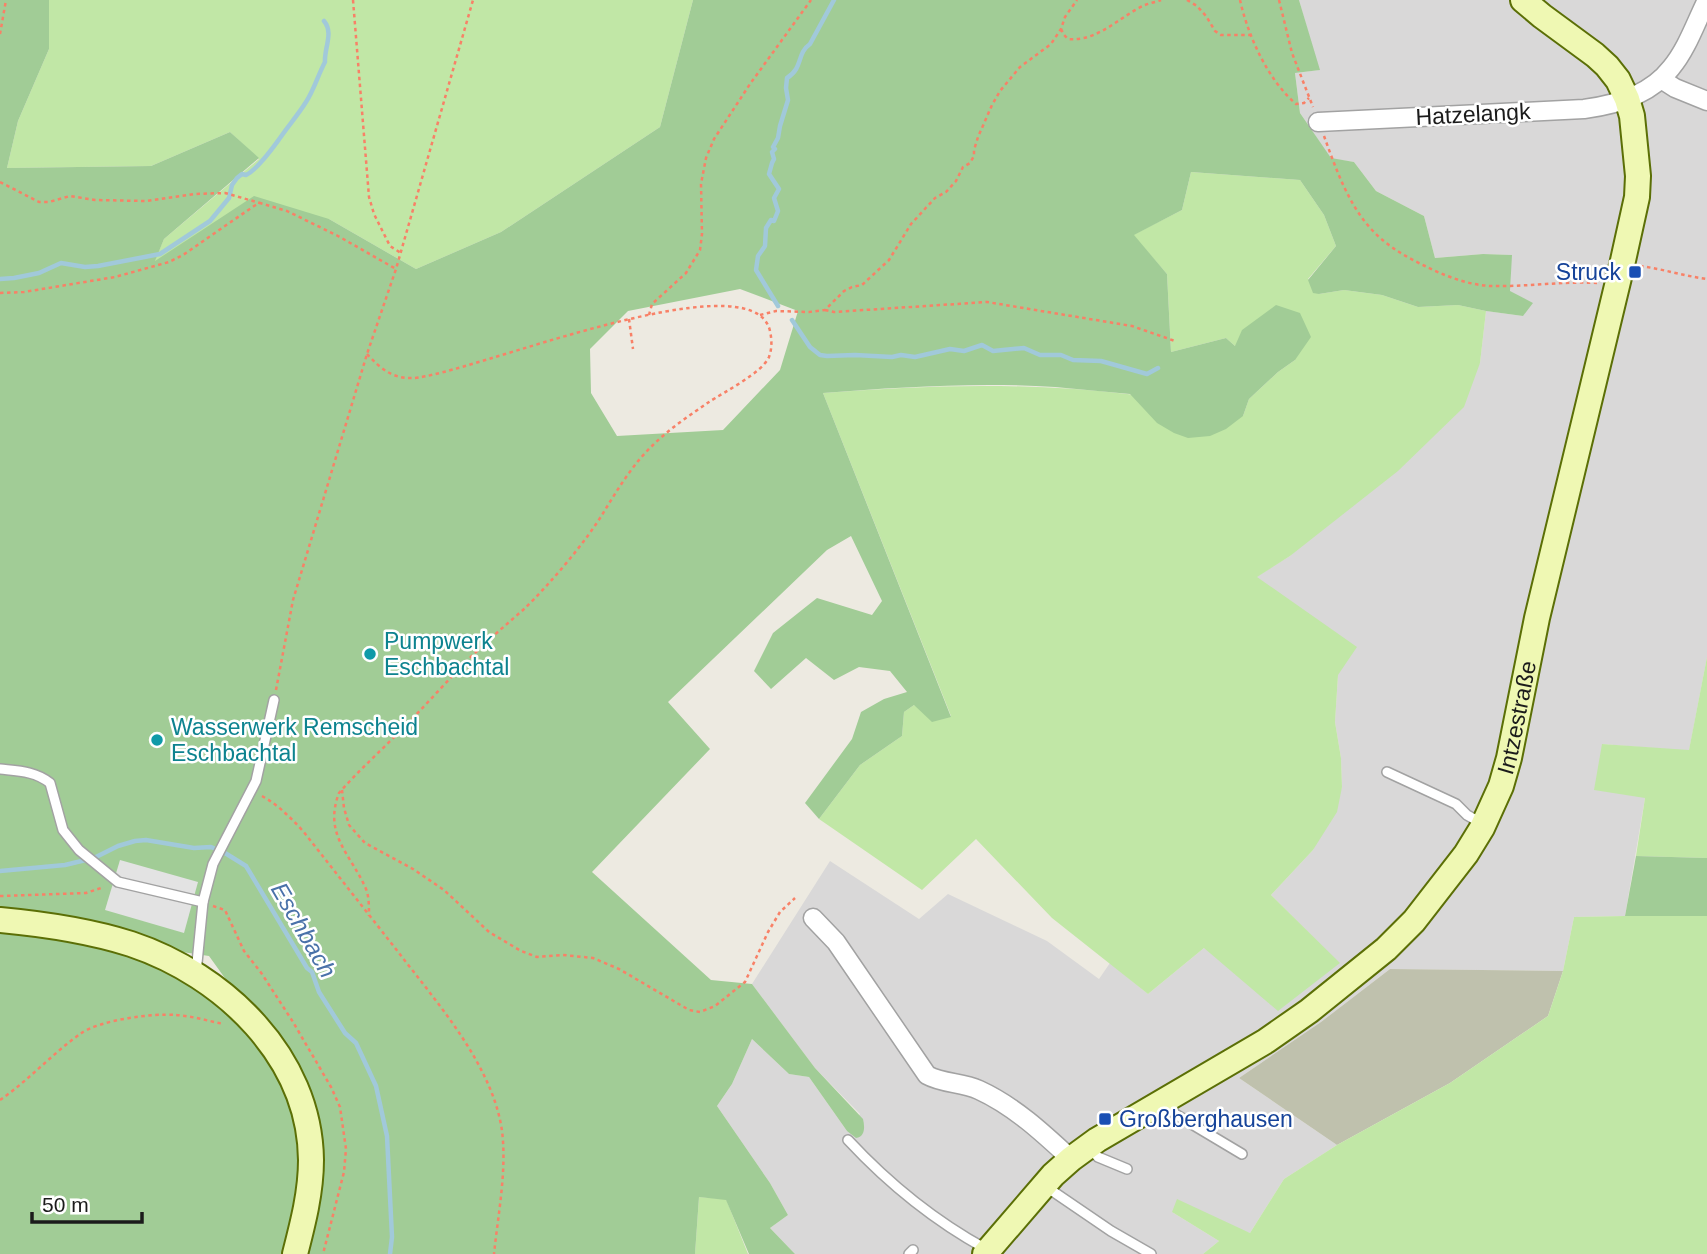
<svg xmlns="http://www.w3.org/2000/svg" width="1707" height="1254" viewBox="0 0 1707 1254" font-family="Helvetica,sans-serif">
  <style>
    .residential { fill: #d9d8d8 }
    .construction { fill: #bfc1ad }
    .grass { fill: #c1e7a6 }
    .forest { fill: #a1cc96; fill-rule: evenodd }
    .parking { fill: #e3e3e3 }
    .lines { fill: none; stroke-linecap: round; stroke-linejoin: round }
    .stream { stroke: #a1c9da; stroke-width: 4.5 }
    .lane-casing { stroke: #a2a2a2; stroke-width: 12 }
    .street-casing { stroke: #a2a2a2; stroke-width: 21 }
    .secondary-casing { stroke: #5b6f06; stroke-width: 28 }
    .path { stroke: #f88167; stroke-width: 2.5; stroke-dasharray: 3.5 3.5; stroke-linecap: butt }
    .lane { stroke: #fff; stroke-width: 9 }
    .street { stroke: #fff; stroke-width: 18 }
    .secondary { stroke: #eff8b3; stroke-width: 24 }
    .transit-dot { fill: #1a4fb4; stroke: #fff; stroke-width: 2.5 }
    .culture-dot { fill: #0f9aa8; stroke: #fff; stroke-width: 2.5 }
    .labels { text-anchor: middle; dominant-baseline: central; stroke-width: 5; stroke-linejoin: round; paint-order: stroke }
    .street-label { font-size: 23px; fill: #1b1b1b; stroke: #fff }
    .transit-label { font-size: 23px; fill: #164399; stroke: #fff; text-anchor: end }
    .culture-label { font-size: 23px; fill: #0d838f; stroke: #fff; text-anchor: start }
    .water-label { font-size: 24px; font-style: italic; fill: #4a72a9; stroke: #fff }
  </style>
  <rect width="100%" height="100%" fill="#edeae1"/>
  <path class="residential" d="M1299,0H1707V657L1689,751L1602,744L1645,798L1625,916L1574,917L1563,971L1390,969L1321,1022L1239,1078L1337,1145L1284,1179L1250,1233L1172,1212L1219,1241L1203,1254H795L770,1228L788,1215L770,1183L717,1106L732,1084L752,1039L789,1074L809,1077L847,1131L860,1114L815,1068L752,984L830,861L919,919L948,894L1047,941L1099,979L1110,963L1148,994L1204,948L1339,963L1271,895L1313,850L1342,787L1341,758L1335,722L1338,675L1256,577L1290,556L1480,363L1486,311L1523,316L1510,292L1511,255L1483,254L1435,258L1424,216L1376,191L1354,162L1331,159L1300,113L1295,73L1319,70Z"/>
  <path class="construction" d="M1390,969L1563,971L1548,1016L1450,1083L1337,1145L1239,1078L1321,1022Z"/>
  <g class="grass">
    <path d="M49,0H693L660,127L501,232L416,269L329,219L154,262L164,239L259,159L230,132L151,166L7,168L18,121L49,49Z"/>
    <path d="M1191,172L1300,180L1324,215L1336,246L1308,279L1319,294L1344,290L1382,295L1418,307L1458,305L1486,311L1480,363L1464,407L1398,471L1290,556L1257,577L1357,647L1338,675L1335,722L1341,758L1342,787L1337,812L1313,850L1271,895L1340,963L1278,1011L1204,948L1148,994L1052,918L976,839L922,890L819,819L860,765L902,736L904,712L914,705L951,716L823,393C924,385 1026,382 1127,394C1166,398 1205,409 1243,416L1249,399L1278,372L1295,360L1235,346L1226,338L1171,352L1167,274L1133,235L1182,210Z"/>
    <path d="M1707,657V858L1636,856L1645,798L1594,790L1602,744L1689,750Z"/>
    <path d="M1625,916H1707V1254H1203L1219,1241L1172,1212L1177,1199L1250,1233L1284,1179L1337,1145L1450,1083L1548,1016L1563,971L1574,917Z"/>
    <path d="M699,1197L726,1199L748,1254H695Z"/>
  </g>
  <g class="forest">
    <path d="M0,0H49V49L18,121L7,168L151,166L230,132L259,158L164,239L155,261L254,196L329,219L416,269L501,232L660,127L693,0H1299L1320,70L1295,73L1300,113L1331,158L1354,162L1376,191L1424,216L1435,258L1483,254L1512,255L1510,291L1533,303L1523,316L1486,311L1458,305L1418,307L1382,295L1344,290L1319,294L1313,293L1308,280L1336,246L1324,215L1300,180L1191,172L1182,210L1134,235L1167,274L1171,352L1226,338L1235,346L1242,330L1276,305L1300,313L1311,337L1295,360L1278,372L1249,399L1243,416L1226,429L1210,436L1188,438L1174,433L1157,423L1130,394C1105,392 1080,389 1055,387C978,382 900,387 823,393L951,717L932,722L914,705L904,712L902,736L860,765L819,819L805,803L852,739L861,712L884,699L907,692L890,671L859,667L834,680L806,658L771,689L754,671L773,633L817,598L872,615L882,601L851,536L827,550L668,702L710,749L592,872L711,980L752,984L815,1068L863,1119C865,1127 865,1137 856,1138L847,1131L809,1077L789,1074L752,1039L732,1084L717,1106L770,1183L788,1215L770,1228L795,1254H749L726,1200L699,1197L695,1254H301L308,1089L292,1054L265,1016L227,981L209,956L169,950L0,912ZM740,289L798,311L780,370L723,430L617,436L591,393L590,349L628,311Z"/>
    <path d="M1636,856L1707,858V916H1625Z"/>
    <path d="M0,929L83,941L155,962L224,1007L267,1052L296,1116L303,1173L287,1254H0Z"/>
  </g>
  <path class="parking" d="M120,860L198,882L184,933L105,910Z"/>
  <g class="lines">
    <g class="stream">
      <path d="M0,279L14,278L39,273L61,263L85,267L98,266L160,254L210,221L229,198L232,185L237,178L242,174L246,175C258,169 272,149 280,138C288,126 298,115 306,102C314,90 318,75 325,62C324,48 334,33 324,21"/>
      <path d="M778,306L756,270L758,256L765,246L766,228L771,220L774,221L778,211L774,198L779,189L769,174L772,163L774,159L772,152L775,149L773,147L778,138L780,126L788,100L786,88L787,78C804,67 796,54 810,44L834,0"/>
      <path d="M792,320L810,347L820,355L827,356L855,355L892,357L901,355L915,357L950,349L964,351L982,345L993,351L1024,348L1040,355H1061L1073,360L1101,361L1147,374L1158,368"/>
      <path d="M0,871L65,865L94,858L118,846L135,841L146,840L194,848L211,847L225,853L246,866L307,968L312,972L319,992L345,1033L356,1043L376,1086L387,1136L392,1237L390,1254"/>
    </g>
    <g class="lane-casing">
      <g id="lane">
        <path d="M0,769C18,771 35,771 50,783L63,830L79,850L118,882L203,902"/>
        <path d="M1387,772L1456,804L1467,815L1483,824"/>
        <path d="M196,973L203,902L213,864L256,781L274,700"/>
        <path d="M1167,1102L1175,1114L1242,1154"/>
        <path d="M848,1140C889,1184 933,1220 986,1249"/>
        <path d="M1090,1148L1098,1157L1127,1169"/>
        <path d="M1045,1186L1111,1231L1151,1254"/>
        <path d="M909,1254L913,1250"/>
      </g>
    </g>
    <g class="street-casing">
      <g id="street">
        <path d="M1661,79L1675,88L1707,101"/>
        <path d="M1318,122L1584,109C1615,105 1651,94 1671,68C1687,49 1696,22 1707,0"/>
        <path d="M813,918L836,942L927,1075C943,1084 962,1082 979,1090C1014,1106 1043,1133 1071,1159"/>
      </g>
    </g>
    <g class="secondary-casing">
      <g id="secondary">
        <path d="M0,920C43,924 90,931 131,944C224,975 310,1057 311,1160C311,1192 303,1223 295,1254"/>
        <path id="s1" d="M985,1254L1053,1175L1071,1159L1097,1140L1266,1041L1309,1011L1386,949L1414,921L1466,854L1482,828L1501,786L1509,758L1537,618L1622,265L1637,197L1638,176L1632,116L1627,99L1618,80L1607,66L1595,55L1542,16L1523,0"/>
      </g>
    </g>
    <g class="path">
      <path d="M353,0L369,197L374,214L390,246L401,253"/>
      <path d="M1187,0L1197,6L1206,16L1215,31L1221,35H1250"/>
      <path d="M1240,0C1248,36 1268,80 1296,104L1304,103L1309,98"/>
      <path d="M1279,0L1292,53L1313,107"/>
      <path d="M1061,29L1064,35L1068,39C1098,42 1120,16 1145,5C1150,3 1156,2 1161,0"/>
      <path d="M0,34L6,0"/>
      <path d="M1324,136C1336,169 1348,204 1372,230C1387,246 1406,257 1425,266C1445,276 1468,285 1491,286C1526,287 1562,281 1597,283"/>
      <path d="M0,182L39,202H49L70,196L95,200L146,201L194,194L225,193L260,203"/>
      <path d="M1640,266C1663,269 1684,276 1707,279"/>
      <path d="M0,293L24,292L115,277L169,262L183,255L254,206L260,203L287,211L338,236L396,269"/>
      <path d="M825,310L834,312L987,302L1132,326L1175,341"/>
      <path d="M649,315L652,304L686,273L700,250L702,234L701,184L706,158L714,139L750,84L811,0"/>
      <path d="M760,315L776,311L809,312L825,310L844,291L852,287L862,285L889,260L911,224L935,198L946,192L956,181L963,167L970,163L974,156V150L978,137L992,105L1000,91L1020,67L1051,44L1061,29L1065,17L1077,0"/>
      <path d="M629,319L633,349"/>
      <path d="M367,354C380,368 392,379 413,378C465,376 753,255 770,331C772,340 772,349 769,357C762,373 724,392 709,402C690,415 669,429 653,445C634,463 619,487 605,510C586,542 550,584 523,610C508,623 493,636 479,649C453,674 429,702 404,727C383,749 359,770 339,793C323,835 351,854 366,889C369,896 369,907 369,916"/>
      <path d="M276,690L293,600L367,354L396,269L473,0"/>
      <path d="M342,790L344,808L349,825L365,843L413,869L444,890L489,932L521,951L537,957L563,955L593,958L619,969L689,1010L700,1012L715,1006L745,982L768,932L780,912L795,898"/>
      <path d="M262,796C278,805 290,817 303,831C335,872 367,912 399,953C438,1004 493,1066 502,1131C507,1170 498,1215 494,1254"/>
      <path d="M0,896L86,893L104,887"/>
      <path d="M213,906L225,910L244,951L262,974L293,1022L331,1087L340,1107L346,1149L344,1172L323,1254"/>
      <path d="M0,1100C29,1080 52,1054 80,1034C99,1020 152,1013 176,1015C192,1016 208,1021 224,1024"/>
    </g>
    <use href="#lane" class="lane"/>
    <use href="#street" class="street"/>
    <use href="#secondary" class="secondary"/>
  </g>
  <g class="transit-dot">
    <rect x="1628" y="265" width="14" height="14" rx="3.5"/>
    <rect x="1098" y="1112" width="14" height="14" rx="3.5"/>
  </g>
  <g class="culture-dot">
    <circle cx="370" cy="654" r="7"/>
    <circle cx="157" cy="740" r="7"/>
  </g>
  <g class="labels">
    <g class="street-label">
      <text transform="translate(1473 114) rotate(-3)">Hatzelangk</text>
      <text stroke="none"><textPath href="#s1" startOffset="779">Intzestraße</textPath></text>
    </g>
    <g class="transit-label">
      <text x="1621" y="272">Struck</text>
      <text x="1119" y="1119" text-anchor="start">Großberghausen</text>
    </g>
    <g class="culture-label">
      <text x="384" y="641">Pumpwerk<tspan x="384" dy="26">Eschbachtal</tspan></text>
      <text x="171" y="727">Wasserwerk Remscheid<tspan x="171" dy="26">Eschbachtal</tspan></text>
    </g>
    <g class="water-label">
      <text transform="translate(304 930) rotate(60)">Eschbach</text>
    </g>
  </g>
  <path d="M32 1212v10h110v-10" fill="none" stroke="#1b1b1b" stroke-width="3.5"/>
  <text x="42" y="1212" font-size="21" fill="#1b1b1b" stroke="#ffffff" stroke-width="5" paint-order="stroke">50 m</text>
</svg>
